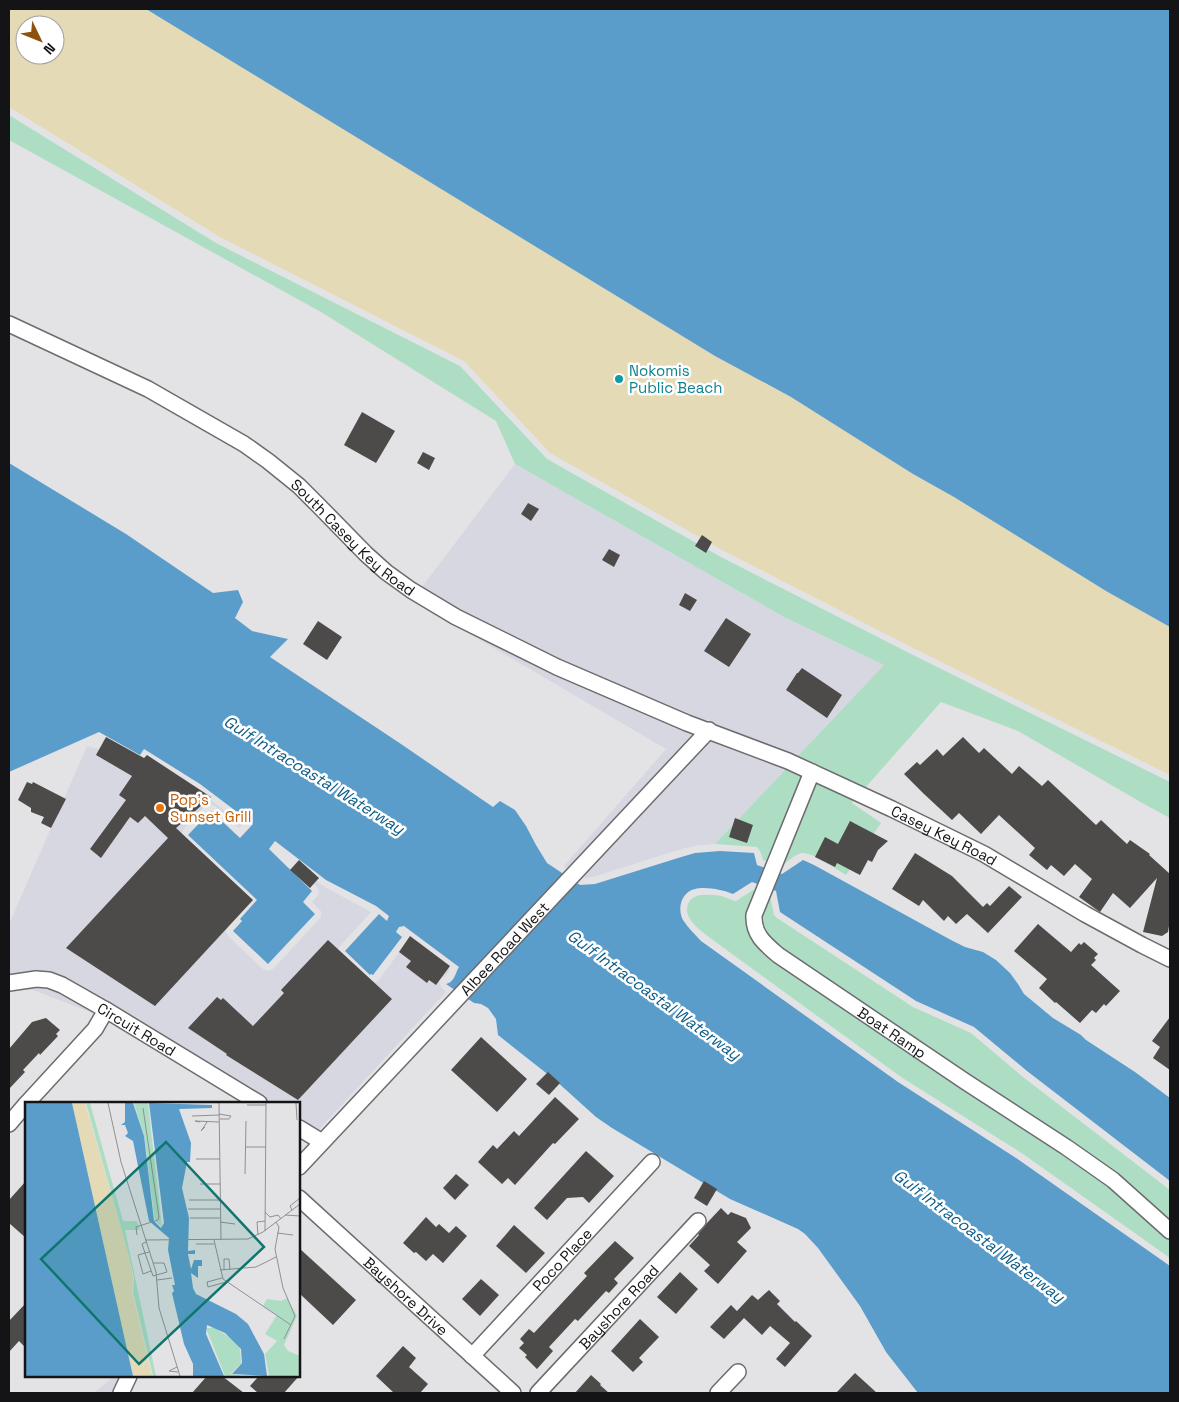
<svg xmlns="http://www.w3.org/2000/svg" width="1179" height="1402" viewBox="0 0 1179 1402" font-family="'Space Grotesk',sans-serif">
  <style>
    .built { fill: #d7d7e2 }
    .green { fill: #addec4 }
    .sand { fill: #e4dab5; fill-rule: evenodd }
    .water { fill: #5b9dca }
    .building { fill: #4d4b49 }
    .lines { fill: none; stroke-linecap: round; stroke-linejoin: round }
    .minor-casing { stroke: #6c6c6f; stroke-width: 18 }
    .minor { stroke: #fff; stroke-width: 15 }
    .culture-dot { fill: #0f9aa8; stroke: #fff; stroke-width: 2 }
    .food-dot { fill: #e8710a; stroke: #fff; stroke-width: 2 }
    .labels { text-anchor: middle; dominant-baseline: central; stroke-width: 5; stroke-linejoin: round; paint-order: stroke }
    .culture-label { font-size: 15px; fill: #0d838f; stroke: #fff; text-anchor: start }
    .street-label { font-size: 15px; fill: #141416; stroke: #fff }
    .food-label { font-size: 15px; fill: #c56008; stroke: #fff; text-anchor: start }
    .water-label { font-size: 16px; font-style: italic; fill: #0b5c88; stroke: #fff }
    .inset-road { fill: none; stroke: #909093; stroke-width: 1 }
    .view { fill: #0f766e; fill-opacity: 0.15; stroke: #0f766e; stroke-width: 2.5 }
    .inset-edge { fill: none; stroke: #141416; stroke-width: 2.5 }
  </style>
  <rect width="100%" height="100%" fill="#e3e3e6"/>
  <g class="built">
    <path d="M515,464L784,617L884,665L797,757L713,724L708,719L706,721L703,720L701,726L567,869L564,866L666,749L412,600Z"/>
    <path d="M712,740L786,769L715,844L694,846L675,851L593,877L583,878Z"/>
    <path d="M87,746L130,758L197,790L243,824L239,828L215,806L209,804L205,806L183,830L181,834L226,928V932L228,936L263,969L267,971L273,969L321,917V911L312,902L319,894L318,888L292,863L323,886L371,912L340,946L338,950L373,982L378,981L409,939L450,969L446,976L442,978L439,981L441,987L446,992L313,1136L299,1128V1103H256L116,1022L33,990H9V924Z"/>
    <path d="M114,1376H119L111,1393H94Z"/>
  </g>
  <g class="green">
    <path d="M9,115L216,243L460,366L547,459L721,557L911,654L1170,782V818L1144,804L1018,731L941,702L865,788L797,757L884,665L784,617L515,464L496,421L321,312L9,140Z"/>
    <path d="M786,769L854,800L852,803L881,823L846,875C837,869 811,852 802,853C795,854 786,863 781,867L763,860L760,851L757,847L715,844Z"/>
    <path d="M753,890L770,896L774,915L777,918L913,1007L971,1033L1023,1077L1170,1190V1258L1023,1154L901,1077L706,935C699,929 691,923 688,915C685,907 689,898 697,896C703,894 715,895 721,896C726,897 730,900 736,901Z"/>
  </g>
  <path class="sand" d="M9,9H146L715,356L791,397L913,474L954,497L1106,591L1170,627V775L913,648L724,551L550,453L464,361L220,237L9,107ZM25,25H55V55H25Z"/>
  <g class="water">
    <path d="M146,9H1170V627L1106,591L954,497L913,474L791,397L715,356Z"/>
    <path d="M9,463L126,534L213,593L238,590L243,602L235,618L252,631L288,639L270,657L401,744L493,807L500,801L515,810L526,826L536,845L547,863L580,885L595,884L678,858L695,853L720,851L754,853L757,865L782,874L803,860L814,865L951,940L965,947L983,952L996,960L1010,973L1018,984L1024,994L1053,1018L1081,1035L1086,1040L1135,1072L1170,1098V1181L1027,1071L974,1027L916,1001L780,912L776,891L752,882L733,894C724,890 705,886 695,889C681,892 677,909 683,920C688,928 695,934 701,941L898,1082L1019,1160L1170,1266V1393H918L886,1352L860,1306L818,1248L805,1234L798,1229L730,1199L612,1128L596,1117L555,1080L498,1035L496,1019L488,1008L481,1004L474,1003L446,984C455,982 455,973 459,967L404,926L399,927L396,932L402,937L373,975L371,974L370,975L345,951L379,914L387,921L389,916L376,906L326,880L275,841L269,849L312,891L303,902L315,914L268,964L233,931L242,921L240,919L257,900L188,835L211,811L240,838L253,824L200,784L144,749L140,755L99,732L9,772Z"/>
  </g>
  <g class="building">
    <path d="M362,412L395,431L376,463L344,445Z"/>
    <path d="M423,452L435,458L429,470L417,463Z"/>
    <path d="M528,503L539,509L531,521L521,514Z"/>
    <path d="M702,535L712,542L706,553L695,546Z"/>
    <path d="M609,549L620,555L614,567L602,560Z"/>
    <path d="M685,593L697,600L690,611L679,605Z"/>
    <path d="M726,618L751,634L729,667L704,651Z"/>
    <path d="M318,621L342,637L327,660L303,644Z"/>
    <path d="M802,668L842,695L827,718L786,690L797,673H798Z"/>
    <path d="M106,737L144,758L147,755L211,797L176,828L253,900L155,1006L66,948L168,838L145,816L138,823L130,817L101,858L90,849L126,800L119,795L132,776L96,755Z"/>
    <path d="M963,737L979,753L984,748L1012,774L1019,766L1042,786L1048,780L1096,825L1101,820L1127,844L1130,840L1150,854L1149,855L1170,874V920L1168,932L1162,936L1143,932L1157,878L1130,908L1113,893L1100,912L1079,897L1092,879L1075,864L1064,876L1051,865L1047,870L1029,855L1035,848L999,815L981,834L959,813L952,820L924,794L904,774L917,762L920,765L937,749L943,756Z"/>
    <path d="M27,782L32,784L33,782L66,799L51,828L41,823L44,817L31,812V808L18,800Z"/>
    <path d="M735,818L753,825L747,843L729,837Z"/>
    <path d="M850,821L888,841L878,850L872,862L868,860L860,875L837,863L835,867L815,857L825,837L838,844Z"/>
    <path d="M915,853L952,876L983,907L987,903L990,906L1009,886L1022,897L988,933L967,914L956,924L948,916L944,921L923,900L919,906L892,889Z"/>
    <path d="M299,860L319,878L310,888L290,870Z"/>
    <path d="M1038,924L1071,952L1079,943L1081,945L1084,942L1098,954L1094,958L1096,960L1091,965L1120,991L1106,1006L1104,1004L1096,1013L1092,1010L1080,1023L1056,1002L1055,1003L1039,988L1047,979L1014,951Z"/>
    <path d="M410,936L450,966L436,985L429,980L427,983L406,967L411,961L399,952Z"/>
    <path d="M328,940L392,999L298,1100L226,1055L227,1054L188,1028L217,997L221,1000L223,998L253,1026L284,993L281,990Z"/>
    <path d="M1170,1017V1070L1153,1058L1160,1047L1152,1041Z"/>
    <path d="M46,1018L60,1030L56,1034L58,1036L40,1055L39,1053L23,1070L25,1072L9,1089V1049L32,1022Z"/>
    <path d="M481,1037L527,1079L497,1112L451,1070Z"/>
    <path d="M548,1072L560,1083L549,1095L536,1084Z"/>
    <path d="M555,1097L579,1119L555,1144L553,1143L515,1185L508,1178L502,1184L478,1162L493,1145L497,1149L514,1131L519,1136Z"/>
    <path d="M586,1151L614,1176L589,1203L583,1197L567,1198L547,1220L534,1208Z"/>
    <path d="M456,1174L469,1185L455,1200L443,1188Z"/>
    <path d="M26,1181V1238L9,1223V1200Z"/>
    <path d="M704,1181L717,1189L707,1206L694,1198Z"/>
    <path d="M721,1208L728,1215L731,1212L746,1218L751,1228L737,1242L747,1251L718,1284L704,1271L710,1265L689,1246L699,1235L698,1234L707,1223Z"/>
    <path d="M426,1217L436,1227L439,1224L449,1233L456,1226L467,1236L443,1263L433,1254L426,1261L416,1252L414,1253L403,1243Z"/>
    <path d="M514,1225L545,1253L526,1273L496,1246Z"/>
    <path d="M615,1241L634,1258L614,1279L618,1283L609,1293L606,1291L578,1321L575,1319L549,1347L553,1351L537,1369L525,1357L527,1355L519,1348L524,1343L520,1339L529,1329L534,1333L587,1276L584,1273Z"/>
    <path d="M299,1248L356,1300L333,1325L299,1293Z"/>
    <path d="M680,1272L698,1289L676,1314L657,1297Z"/>
    <path d="M481,1279L499,1295L480,1316L462,1299Z"/>
    <path d="M769,1290L780,1301L777,1304L795,1322L796,1321L812,1336L785,1367L776,1359L790,1343L770,1326L762,1335L744,1318L724,1339L710,1327L731,1305L737,1311L752,1295L758,1300Z"/>
    <path d="M26,1303V1348L19,1341L9,1352V1321Z"/>
    <path d="M640,1319L659,1337L639,1358L643,1362L633,1372L611,1351Z"/>
    <path d="M403,1346L416,1358L409,1367L428,1384L420,1393H394L376,1376Z"/>
    <path d="M855,1373L877,1393H836Z"/>
    <path d="M591,1375L601,1384L600,1385L609,1393H575Z"/>
    <path d="M207,1376H222L244,1393H192Z"/>
    <path d="M259,1376H299L284,1393H258L250,1386Z"/>
  </g>
  <g class="lines">
    <g class="minor-casing">
      <g id="minor">
        <path id="s1" d="M9,324L148,389L244,444L268,461L299,486L317,504L366,554L386,572L411,590L456,617L557,667L687,723L788,761L892,809L984,854L1085,914L1142,945L1170,959"/>
        <path id="s2" d="M812,772L754,915C753,934 764,943 778,955L966,1082L1066,1147L1113,1180L1170,1231"/>
        <path id="s3" d="M9,983L36,979L49,980L62,985L106,1010L259,1103"/>
        <path d="M27,1103L95,1029L106,1010"/>
        <path d="M9,1124L26,1104"/>
        <path d="M299,1128L322,1142"/>
        <path id="s4" d="M299,1167L709,730"/>
        <path id="s5" d="M299,1198L513,1393"/>
        <path id="s6" d="M472,1356L652,1162"/>
        <path d="M121,1393L129,1376"/>
        <path id="s7" d="M538,1393L698,1221"/>
        <path d="M718,1393L738,1372"/>
      </g>
    </g>
    <use href="#minor" class="minor"/>
  </g>
  <circle class="culture-dot" cx="619" cy="379" r="5"/>
  <circle class="food-dot" cx="160" cy="808" r="5"/>
  <g class="labels">
    <g class="culture-label">
      <text x="629" y="370">Nokomis<tspan x="629" dy="17">Public Beach</tspan></text>
    </g>
    <g class="street-label">
      <text stroke="none"><textPath href="#s1" startOffset="408">South Casey Key Road</textPath></text>
      <text stroke="none"><textPath href="#s1" startOffset="1074">Casey Key Road</textPath></text>
      <text stroke="none"><textPath href="#s4" startOffset="300">Albee Road West</textPath></text>
      <text stroke="none"><textPath href="#s3" startOffset="141">Circuit Road</textPath></text>
      <text stroke="none"><textPath href="#s2" startOffset="341">Boat Ramp</textPath></text>
      <text stroke="none"><textPath href="#s6" startOffset="132">Poco Place</textPath></text>
      <text stroke="none"><textPath href="#s5" startOffset="145">Bayshore Drive</textPath></text>
      <text stroke="none"><textPath href="#s7" startOffset="118">Bayshore Road</textPath></text>
    </g>
    <g class="food-label">
      <text x="170" y="799">Pop's<tspan x="170" dy="17">Sunset Grill</tspan></text>
    </g>
    <g class="water-label">
      <text transform="translate(314 775) rotate(32)">Gulf Intracoastal Waterway</text>
      <text transform="translate(654 995) rotate(36)">Gulf Intracoastal Waterway</text>
      <text transform="translate(979 1236) rotate(37)">Gulf Intracoastal Waterway</text>
    </g>
  </g>
  <g transform="translate(25 1102)">
    <rect width="275" height="275" fill="#e3e3e6"/>
    <path d="M61,1H65L98,119H112L115,128H100L131,274H128L108,190L109,175L103,151ZM109,1H123L137,125L130,119L119,34ZM262,196L272,214L259,243L263,249L275,254V271L272,274H244L240,252L252,239L240,232L252,213L238,204L242,197L256,199ZM181,226H190L210,239L215,247L216,261L206,272L217,274H200Z" fill="#addec4"/>
    <path d="M47,1H60L103,151L108,175L107,190L127,274H108Z" fill="#e4dab5"/>
    <path d="M0,1H47L108,274H0ZM100,1H108L119,34L129,119L136,126L139,121L124,1L187,3V6L154,7L166,41L165,60H162L157,86L164,116L163,149L170,148V152H163L166,167L169,158H177V164H173V176L166,171L168,186L171,192L211,212L223,222L239,252L242,274L207,272L217,261L216,247L200,231L182,223L181,232L199,274H168V262L159,242L147,191L149,189L147,183H150L143,148L144,136L124,119L108,39L100,34L103,31L100,23H96L100,20Z" fill="#5b9dca"/>
    <path class="inset-road" d="M83,1L96,60L131,170L134,206L155,274M194,1L196,138M271,1L272,18M222,3H241M194,12L206,14L204,17H195M167,14L194,13M175,20L170,19L194,20M180,25L176,29L182,20M221,45H241M171,57H195M220,72L221,19M175,82H195M164,98H195M163,107H195M267,108L265,104L275,96M240,110L245,115L253,113L256,117M260,113L275,114M165,116H195M195,120L210,122M251,120L254,125L250,147L258,186L270,214L259,237M240,129L241,1M252,131L268,133M112,133L111,125L133,118L134,115L118,6M233,133L232,120L240,119M120,138L223,137L238,130L275,102M189,138L198,177L266,223M121,140L117,142L120,151L113,153L118,172L126,169M171,142H189M124,150L120,151L128,174L142,170L139,161H128M195,168L231,165L251,155M199,168V157H204L205,168M197,176L182,180L183,185L201,180M132,178L147,176M152,265L144,269L153,270"/>
    <path class="view" d="M141,40L239,145L114,262L16,157Z"/>
    <rect width="275" height="275" class="inset-edge"/>
  </g>
  <rect width="1179" height="1402" fill="none" stroke="#141416" stroke-width="20"/>
  <g transform="translate(40 40) rotate(133)"><circle r="24" fill="#ffffff" stroke="#a1a1a2"/>
  <path d="M0-4L9 19L0 12L-9 19Z" fill="#8d520e"/>
  <text y="-8" font-size="14" font-weight="bold" text-anchor="middle" fill="#141416">N</text>
  </g>
</svg>
